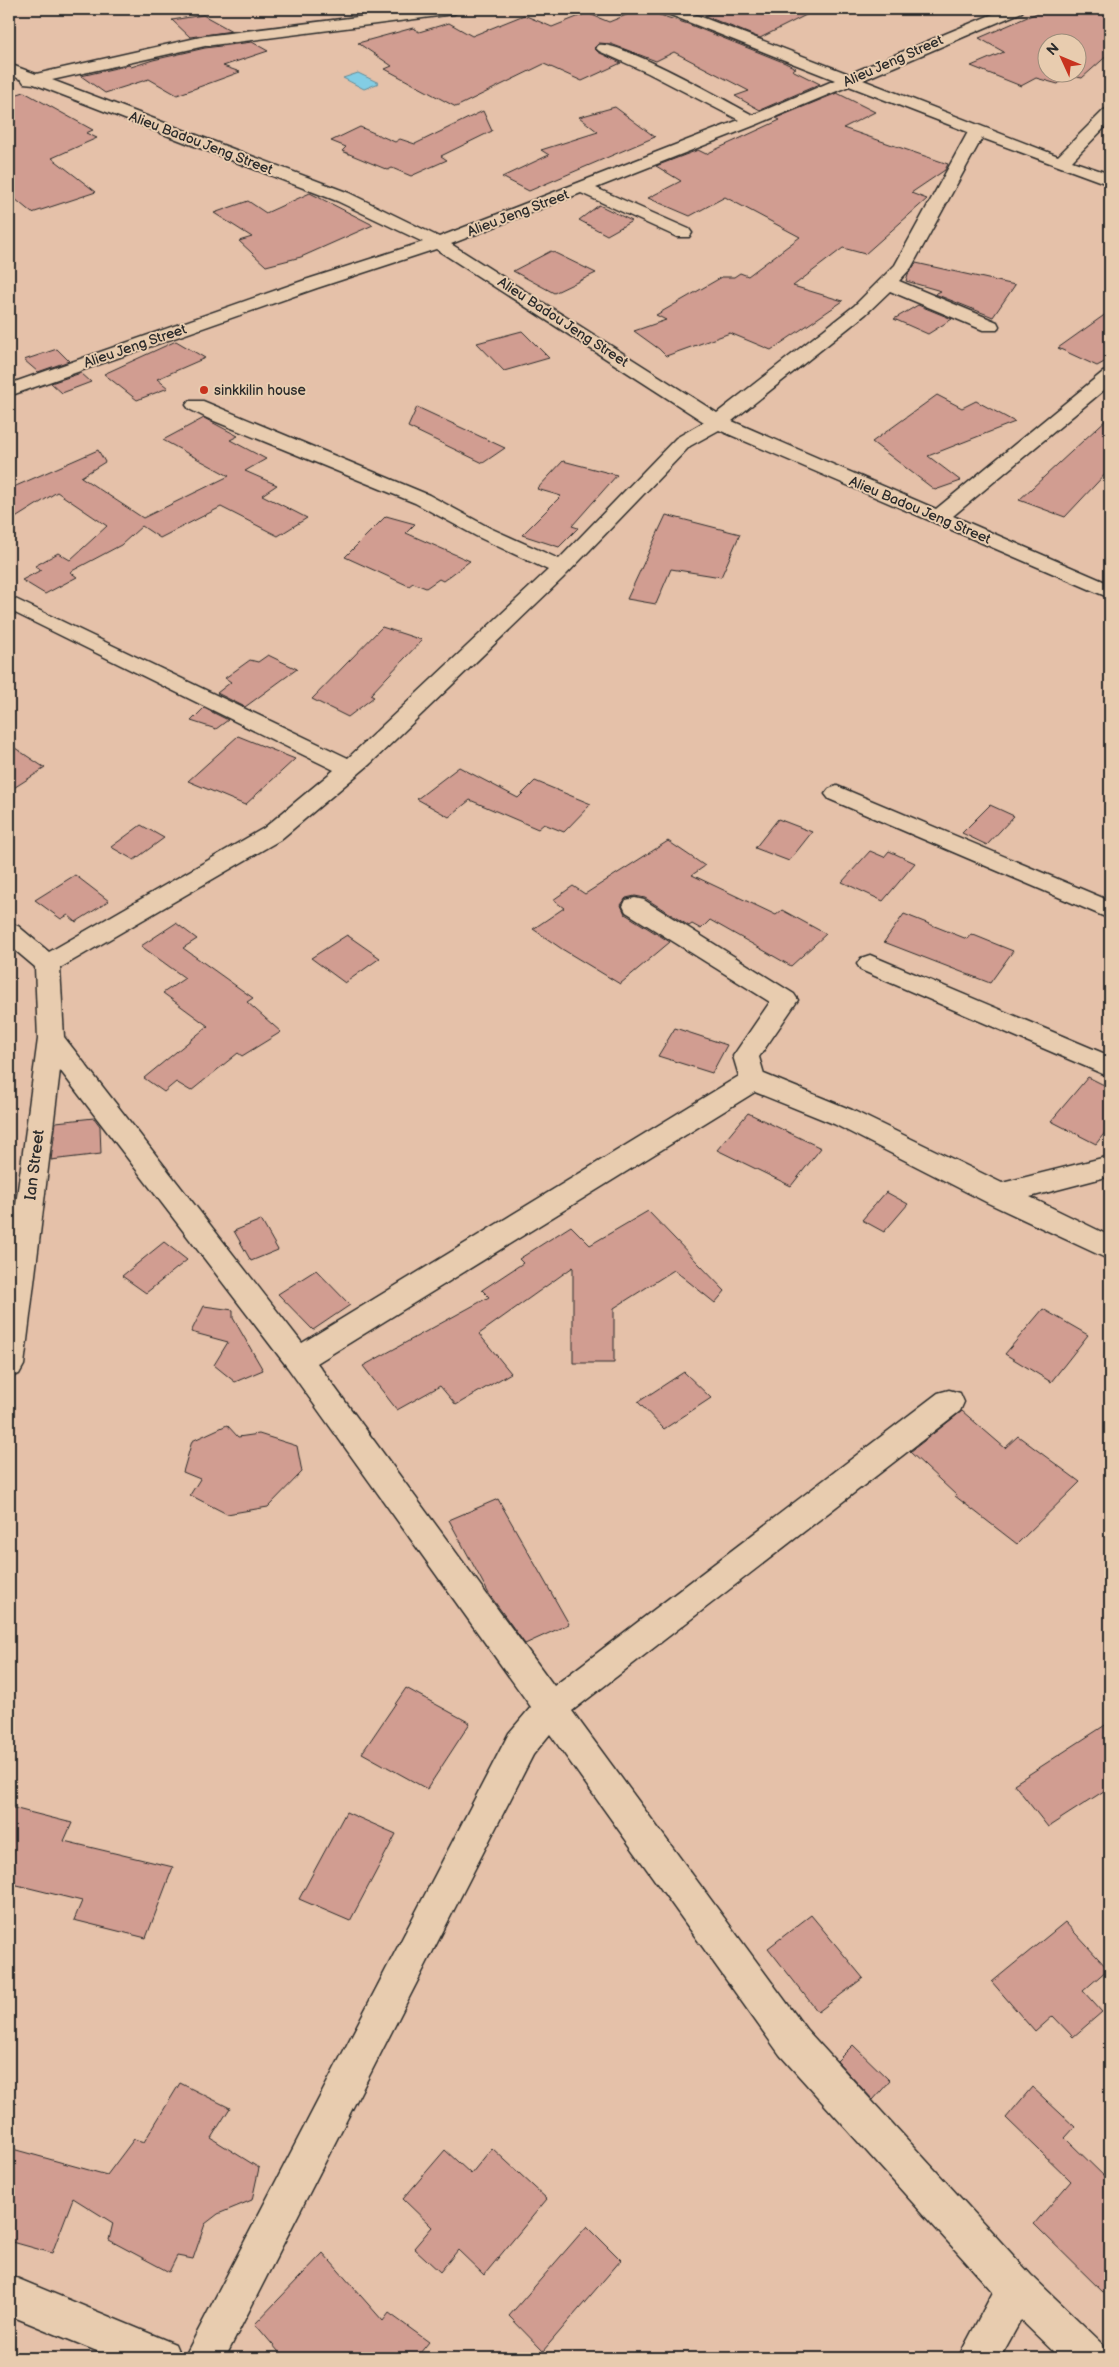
<svg xmlns="http://www.w3.org/2000/svg" width="1119" height="2367" viewBox="0 0 1119 2367" font-family="'Balsamiq Sans',sans-serif">
  <style>
    .water { fill: #83cde4; stroke: #608c9a }
    .building { fill: #d19d91; stroke: #2b2b2b; fill-rule: evenodd }
    .lines { fill: none; stroke-linecap: round; stroke-linejoin: round }
    .street-casing { stroke: #2b2b2b; stroke-width: 3 }
    .street { fill: #e8ccaf; fill-rule: evenodd }
    .poi-dot { fill: #c8321e; stroke: #e8ccaf; stroke-width: 2 }
    .labels { text-anchor: middle; dominant-baseline: central; stroke-width: 4; stroke-linejoin: round; paint-order: stroke }
    .far-street-label { font-size: 14px; fill: #2b2b2b; stroke: #e8ccaf }
    .far-poi-label { font-size: 14px; fill: #2b2b2b; stroke: #e8ccaf; text-anchor: start }
    .street-label { font-size: 16px; fill: #2b2b2b; stroke: #e8ccaf }
  </style>
  <rect width="100%" height="100%" fill="#e5c1a9"/>
  <filter id="ink" filterUnits="userSpaceOnUse"><feTurbulence type="fractalNoise" baseFrequency=".02" numOctaves="2"/><feDisplacementMap in="SourceGraphic" scale="10" xChannelSelector="R" yChannelSelector="G"/><feConvolveMatrix kernelMatrix="1 2 1 2 8 2 1 2 1" color-interpolation-filters="sRGB"/></filter>
  <g filter="url(#ink)">
    <path class="water" d="M358,73L379,83L364,89L343,78Z"/>
    <g class="building">
      <path d="M641,9L688,24L783,62L796,68L792,70L820,84L760,110L735,96L749,91L674,52L656,61L611,44L599,43L594,48L598,52L621,63L582,81L544,64L456,107L385,69L392,66L358,43L413,28L419,32L449,23L472,36L524,15L552,27L587,13L609,22Z"/>
      <path d="M720,9H818L760,38L705,16Z"/>
      <path d="M1046,9H1110V53L1082,78L1068,75L1058,84L1036,78L1021,86L971,66L1004,52L979,38ZM1046,42H1076V72H1046Z"/>
      <path d="M203,15L232,31L190,37L172,20Z"/>
      <path d="M252,42L268,51L223,66L240,72L177,95L149,79L105,93L81,76L129,65L131,67L153,60L205,48Z"/>
      <path d="M24,92L93,130L86,133L97,138L52,158L96,192L32,213L9,194V97Z"/>
      <path d="M837,93L875,112L843,128L948,164L945,170L911,193L927,199L865,254L843,248L793,286L843,301L771,350L730,333L666,356L659,349L634,331L666,320L656,315L722,277H734L740,273L748,276L800,237L725,197L690,216L648,198L681,181L656,166L698,150L706,154L780,120L776,118Z"/>
      <path d="M615,107L655,137L529,191L502,177L549,155L541,150L598,132L579,117Z"/>
      <path d="M483,111L492,131L441,156L447,160L411,176L392,168L388,170L342,151L346,147L331,141L360,127L395,142L400,139L415,144Z"/>
      <path d="M310,193L373,225L301,257L266,266L239,241L252,237L214,213L248,201L266,213Z"/>
      <path d="M599,205L632,221L607,235L579,220Z"/>
      <path d="M551,251L596,273L554,293L513,271Z"/>
      <path d="M916,263L1015,285L993,317L935,294L941,291L906,281L908,274Z"/>
      <path d="M918,305L952,319L928,334L894,319Z"/>
      <path d="M1110,311V359L1097,366L1058,348Z"/>
      <path d="M522,331L549,358L504,371L477,343Z"/>
      <path d="M176,341L205,358L157,379L168,388L137,400L104,374Z"/>
      <path d="M57,349L69,361L38,372L24,360Z"/>
      <path d="M81,373L91,382L62,393L51,383Z"/>
      <path d="M937,395L962,408L976,401L1015,422L928,456L961,481L935,490L872,442Z"/>
      <path d="M417,407L505,448L483,463L408,427Z"/>
      <path d="M1110,416V469L1065,517L1019,500Z"/>
      <path d="M204,418L238,436L230,440L266,459L245,471L277,485L262,495L307,518L278,536L221,507L160,538L142,526L121,545L70,572L77,577L45,594L22,580L41,570L35,566L58,553L70,560L107,526L57,492L9,522V489L98,450L105,462L81,477L143,518L229,476L163,440Z"/>
      <path d="M563,461L617,475L572,526L578,528L559,547L522,535L561,496L537,489Z"/>
      <path d="M666,515L740,534L721,577L671,569L656,604L627,599Z"/>
      <path d="M386,516L415,524L406,533L470,561L443,581L439,579L426,588L413,583L409,586L345,557Z"/>
      <path d="M382,627L422,640L370,695L374,697L348,717L312,699Z"/>
      <path d="M268,655L297,669L245,707L217,693L231,682L225,678L250,660L258,662Z"/>
      <path d="M204,708L228,720L216,729L191,721Z"/>
      <path d="M238,736L295,759L245,805L188,781Z"/>
      <path d="M9,744L45,768L9,791Z"/>
      <path d="M459,767L518,798L535,781L591,804L564,832L544,824L538,829L470,800L449,817L417,799Z"/>
      <path d="M990,805L1014,816L987,845L962,833Z"/>
      <path d="M778,819L812,832L789,861L755,848Z"/>
      <path d="M141,825L164,838L134,860L111,847Z"/>
      <path d="M668,841L705,866L692,875L776,915L782,910L826,934L791,966L710,920L701,929L692,924L689,926L645,898L635,896L626,898L621,905L625,914L670,942L620,984L562,949L533,929L564,908L553,900L573,886L585,894Z"/>
      <path d="M870,851L884,857L889,851L915,863L883,901L842,882Z"/>
      <path d="M75,875L109,901L76,922L68,915L61,919L35,900Z"/>
      <path d="M904,914L967,939L971,934L1013,951L990,983L884,942Z"/>
      <path d="M176,923L197,939L183,948L253,998L247,1002L281,1032L242,1056L238,1053L191,1091L176,1082L164,1092L144,1078L208,1026L163,993L185,978L141,946Z"/>
      <path d="M347,935L380,958L345,983L311,958Z"/>
      <path d="M675,1028L727,1045L712,1073L658,1056Z"/>
      <path d="M1088,1077L1110,1088V1126L1096,1144L1051,1121Z"/>
      <path d="M748,1113L821,1148L791,1186L717,1150Z"/>
      <path d="M94,1118L100,1126L101,1154L51,1160L56,1122Z"/>
      <path d="M886,1192L908,1204L884,1232L862,1220Z"/>
      <path d="M648,1211L725,1291L715,1303L674,1270L614,1308V1363H573V1267L479,1334L511,1373L456,1405L440,1386L397,1410L363,1366L489,1297L482,1290L523,1263L519,1259L571,1226L590,1245Z"/>
      <path d="M261,1220L278,1250L251,1261L234,1231Z"/>
      <path d="M164,1242L187,1260L146,1293L122,1276Z"/>
      <path d="M316,1270L350,1305L313,1330L278,1294Z"/>
      <path d="M204,1306L233,1310V1318L263,1370L235,1382L214,1365L228,1342L191,1332Z"/>
      <path d="M1043,1309L1088,1335L1051,1382L1005,1354Z"/>
      <path d="M684,1372L711,1398L664,1429L638,1402Z"/>
      <path d="M962,1411L1005,1448L1018,1436L1080,1482L1017,1544L955,1496L956,1495L910,1452Z"/>
      <path d="M227,1425L238,1437L259,1434L297,1446L302,1472L268,1507L227,1514L190,1495L200,1479L183,1472L192,1441Z"/>
      <path d="M498,1499L569,1624L525,1644L489,1594L449,1520Z"/>
      <path d="M406,1688L470,1723L427,1789L362,1753Z"/>
      <path d="M1110,1722V1787L1048,1827L1014,1784Z"/>
      <path d="M9,1807L72,1823L64,1841L173,1867L146,1938L74,1920L82,1901L9,1883Z"/>
      <path d="M346,1812L396,1834L350,1921L299,1899Z"/>
      <path d="M811,1915L863,1978L818,2012L768,1948Z"/>
      <path d="M1065,1922L1108,1969L1083,1991L1102,2012L1073,2037L1053,2016L1035,2032L992,1982Z"/>
      <path d="M853,2045L890,2081L873,2100L837,2061Z"/>
      <path d="M180,2083L230,2108L211,2138L259,2168L252,2200L218,2214L205,2224L193,2259L177,2256L169,2272L109,2240L113,2223L73,2198L52,2253L9,2241V2148L107,2175L134,2139L144,2142Z"/>
      <path d="M1032,2087L1075,2127L1065,2138L1110,2182V2299L1034,2224L1071,2181L1006,2118Z"/>
      <path d="M492,2148L547,2199L484,2275L458,2250L440,2272L414,2248L432,2227L403,2199L445,2150L471,2174Z"/>
      <path d="M587,2226L621,2260L543,2351L509,2316Z"/>
      <path d="M323,2253L383,2321L389,2313L429,2342L416,2358H284L255,2324Z"/>
    </g>
    <g class="lines">
      <g class="street-casing">
        <g id="street">
          <path d="M421,9H462L454,14L205,46L52,80L349,193L439,237L739,120L648,73L599,51L596,48L599,45C619,40 728,102 753,115L835,80L663,12L661,9H681L849,74L1005,9H1024L1022,12L863,80L1058,156L1104,110L1110,108V122L1072,161L1110,174V185L982,138L911,268L899,281L997,322L999,326L997,330H983L890,291L866,314L732,421L936,509L1103,372L1110,370V385L953,516L1110,584V598L719,430L690,446L563,578L370,764L280,840L60,968L64,1037L302,1343L739,1076L733,1056L770,1002L626,912L623,906L626,900L635,898L644,900L794,994L798,1000L759,1057L764,1074L852,1110L1002,1183L1110,1156V1176L1030,1197L1110,1236V1260L988,1203L834,1124L755,1092L317,1363L554,1686L938,1393L949,1390L960,1393L964,1402L960,1411L572,1711L806,2029L1031,2275L1103,2344L1109,2358H1060L1021,2320L1000,2358H958L993,2292L780,2055L550,1734L533,1755L225,2358H184L509,1733L531,1707L288,1368L60,1070L24,1365L19,1374L9,1377V1257L38,1039L35,967L9,945V923L18,926L49,952L264,828L334,770L9,610V596L348,758L548,570L476,536L415,503L207,418L189,409L186,405L189,401H203L429,495L490,528L559,559L676,438L704,422L436,249L317,288L9,396V384L305,280L423,242L337,201L34,84L24,83L22,80L9,74V64L36,74L205,36ZM849,86L968,132L895,265L854,306L717,413L451,244L581,193L677,237H689L692,233L689,229L596,188L758,124Z"/>
          <path d="M837,786L1110,901V919L829,799L825,794L829,789Z"/>
          <path d="M870,955L1110,1056V1077L861,970L857,964L861,958Z"/>
          <path d="M9,2275L175,2344L181,2358H114L9,2315Z"/>
        </g>
      </g>
      <use href="#street" class="street"/>
    </g>
  </g>
  <circle class="poi-dot" cx="204" cy="390" r="5"/>
  <g class="labels">
    <g class="far-street-label">
      <text transform="translate(893 61) rotate(-24)">Alieu Jeng Street</text>
      <text transform="translate(201 143) rotate(21)">Alieu Badou Jeng Street</text>
      <text transform="translate(518 213) rotate(-21)">Alieu Jeng Street</text>
      <text transform="translate(563 322) rotate(33)">Alieu Badou Jeng Street</text>
      <text transform="translate(135 346) rotate(-19)">Alieu Jeng Street</text>
      <text transform="translate(920 510) rotate(23)">Alieu Badou Jeng Street</text>
    </g>
    <g class="far-poi-label">
      <text x="214" y="390">sinkkilin house</text>
    </g>
    <g class="street-label">
      <text transform="translate(35 1165) rotate(-83)">Ian Street</text>
    </g>
  </g>
  <rect width="1119" height="2367" fill="none" stroke="#e8ccaf" stroke-width="30"/>
  <rect x="15" y="15" width="1089" height="2337" fill="none" stroke="#2b2b2b" stroke-width="2" filter="url(#ink)"/>
  <g transform="translate(1062 58) rotate(314)"><circle r="24" fill="#e8ccaf" stroke="#9c8c7a"/>
  <path d="M0-4L9 19L0 12L-9 19Z" fill="#c8321e"/>
  <text y="-8" font-size="14" font-weight="bold" text-anchor="middle" fill="#2b2b2b">N</text>
  </g>
</svg>
